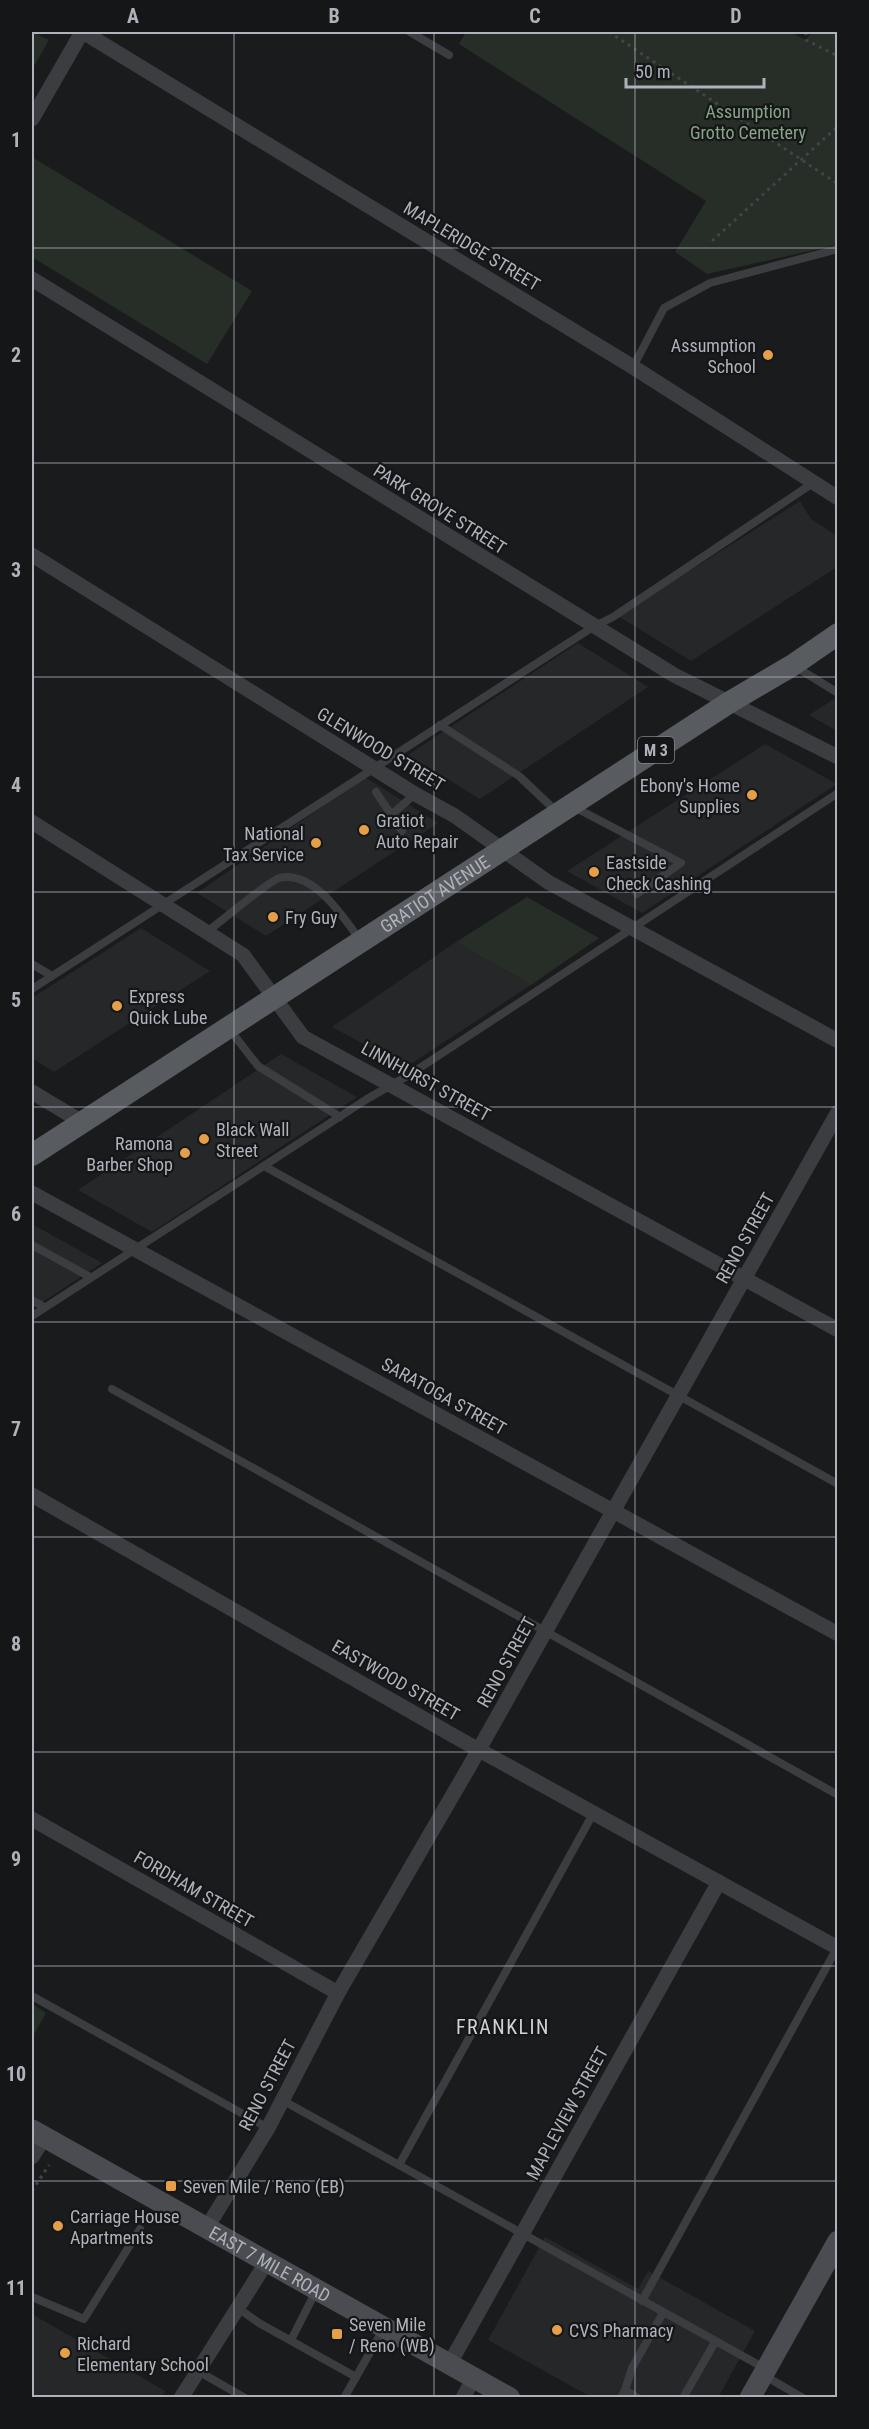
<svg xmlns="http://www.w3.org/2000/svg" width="869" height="2429" viewBox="0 0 869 2429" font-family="'Roboto Condensed',sans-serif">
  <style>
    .built { fill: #262729 }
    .green { fill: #262e27 }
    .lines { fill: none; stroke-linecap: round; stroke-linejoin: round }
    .path { stroke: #424448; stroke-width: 3; stroke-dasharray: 3 4.5; stroke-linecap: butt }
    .lane { stroke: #3c3d41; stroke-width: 8 }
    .street { stroke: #3c3d41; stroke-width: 15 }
    .secondary { stroke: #4a4c51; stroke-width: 21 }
    .primary { stroke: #585b60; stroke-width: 22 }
    .grid { fill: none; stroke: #aeb3bb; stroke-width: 1.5; stroke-opacity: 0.55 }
    .poi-dot { fill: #e69f49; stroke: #151617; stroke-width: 2 }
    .labels { text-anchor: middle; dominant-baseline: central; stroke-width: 4.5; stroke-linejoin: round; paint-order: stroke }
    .shield { fill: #151617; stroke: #80848a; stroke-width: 1.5 }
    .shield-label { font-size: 16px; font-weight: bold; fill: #aeb3bb }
    .park-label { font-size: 18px; fill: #88a487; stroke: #151617 }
    .street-label { font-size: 18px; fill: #aeb3bb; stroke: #151617 }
    .poi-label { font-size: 18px; fill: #aeb3bb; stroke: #151617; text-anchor: start }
    .neighbourhood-label { font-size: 20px; letter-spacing: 1.5px; fill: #cfd2d7; stroke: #151617 }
    .neatline { fill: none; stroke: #aeb3bb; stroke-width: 2 }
    .grid-label { font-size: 20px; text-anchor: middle; font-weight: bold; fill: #aeb3bb }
  </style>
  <rect width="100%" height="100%" fill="#1a1b1c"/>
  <g class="built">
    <path d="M800,501L811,519L837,536V567L691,661L618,616Z"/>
    <path d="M578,643L648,687L480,799L408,755Z"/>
    <path d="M837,697V731L809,715Z"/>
    <path d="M765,744L837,784L642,913L567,871Z"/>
    <path d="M365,777L438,823L266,936L197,893Z"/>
    <path d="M141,928L210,971L54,1072L32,1058V998Z"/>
    <path d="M456,942L531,985L406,1067L332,1027Z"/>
    <path d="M281,1054L357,1097L152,1232L78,1190Z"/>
    <path d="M32,1224L102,1263L32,1309Z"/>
    <path d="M545,2237L638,2289L648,2271L755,2331L718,2398L591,2397L488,2340Z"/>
    <path d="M32,2314L165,2391L161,2398L32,2397Z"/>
  </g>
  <g class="green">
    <path d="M32,32L49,40L32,70Z"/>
    <path d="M466,32H790L806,40L811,32H837V245L707,274L675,252L706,201L459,44Z"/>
    <path d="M32,157L252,291L207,364L32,257Z"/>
    <path d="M527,897L599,938L531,985L456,942Z"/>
    <path d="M32,2004L46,2013L32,2038Z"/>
  </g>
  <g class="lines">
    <g class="path">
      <path d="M609,32L838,184"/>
      <path d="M806,32V40L838,56"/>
      <path d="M712,241L838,126"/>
      <path d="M32,2191L49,2165"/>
    </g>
    <g class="lane">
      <path d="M410,32L449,55"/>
      <path d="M633,367L664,308L710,283L838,249"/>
      <path d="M796,667L838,693"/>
      <path d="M440,725L519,776L557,812"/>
      <path d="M376,792L402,831"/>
      <path d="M576,808L681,863L637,894"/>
      <path d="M391,815L415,794"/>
      <path d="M208,931C220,922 269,881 279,878C313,869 344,918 360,940"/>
      <path d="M32,964L52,976"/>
      <path d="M32,989L593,627L613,617L813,483"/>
      <path d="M230,1030L258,1066L340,1117"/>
      <path d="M264,1166L838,1484"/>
      <path d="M32,1245L90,1277"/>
      <path d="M32,1300L44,1307"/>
      <path d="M32,1316L367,1099L409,1075L838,793"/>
      <path d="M112,1389L838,1795"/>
      <path d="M32,1996L268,2128"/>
      <path d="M282,2100L766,2369"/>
      <path d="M399,2165L594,1812"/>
      <path d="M32,2297L84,2319L140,2229"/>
      <path d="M642,2301L837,1948"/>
      <path d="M238,2308L259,2323L356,2377"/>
      <path d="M291,2340L316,2291"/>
      <path d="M198,2371L245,2398"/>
      <path d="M765,2376L803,2398"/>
      <path d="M625,2390L632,2368L663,2313"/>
      <path d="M344,2398L384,2328"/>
      <path d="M621,2398L625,2390L638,2398"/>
      <path d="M683,2398L715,2342"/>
    </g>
    <g class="street">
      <path d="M83,32L633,367L838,498"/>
      <path d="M32,119L82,32"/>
      <path d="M32,279L674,675L838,757"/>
      <path d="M32,555L415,794L455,816L548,882L838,1041"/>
      <path d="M32,822L243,955L303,1037L838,1330"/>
      <path d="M32,1092L82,1122"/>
      <path d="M32,1193L838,1634"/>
      <path d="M32,1495L461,1740L838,1948"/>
      <path d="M32,1819L338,1993"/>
      <path d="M32,2157L44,2138"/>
      <path d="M206,2229L268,2128L338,1993L469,1767L838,1112"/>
      <path d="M450,2363L719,1882"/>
      <path d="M181,2398L266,2263"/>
      <path d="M463,2398L474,2377"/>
    </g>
    <g class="secondary">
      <path id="s1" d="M32,2130L510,2398"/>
      <path d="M750,2398L838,2241"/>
    </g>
    <path class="primary" id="s2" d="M32,1155L730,702L793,665L838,634"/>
  </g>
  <path class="grid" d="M234,32V2398M434,32V2398M635,32V2398M32,248H838M32,463H838M32,677H838M32,892H838M32,1107H838M32,1322H838M32,1537H838M32,1752H838M32,1966H838M32,2181H838"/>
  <g class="poi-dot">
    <circle cx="768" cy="355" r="6"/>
    <circle cx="752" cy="795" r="6"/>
    <circle cx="364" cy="830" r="6"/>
    <circle cx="316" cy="843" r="6"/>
    <circle cx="594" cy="872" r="6"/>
    <circle cx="273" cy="917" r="6"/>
    <circle cx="117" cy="1006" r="6"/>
    <circle cx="204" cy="1139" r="6"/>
    <circle cx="185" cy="1153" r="6"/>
    <rect x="165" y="2180" width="12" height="12" rx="3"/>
    <circle cx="58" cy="2226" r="6"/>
    <circle cx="557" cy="2330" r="6"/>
    <rect x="331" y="2328" width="12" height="12" rx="3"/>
    <circle cx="65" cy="2353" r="6"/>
  </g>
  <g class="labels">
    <rect class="shield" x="638" y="737" width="36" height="26" rx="4.5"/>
    <g class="shield-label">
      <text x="656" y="750">M 3</text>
    </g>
    <g class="park-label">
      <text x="748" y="111">Assumption<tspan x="748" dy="21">Grotto Cemetery</tspan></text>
    </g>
    <g class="street-label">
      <text transform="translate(472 246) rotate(31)">MAPLERIDGE STREET</text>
      <text transform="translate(440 509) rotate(32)">PARK GROVE STREET</text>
      <text transform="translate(381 749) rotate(31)">GLENWOOD STREET</text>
      <text stroke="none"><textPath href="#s2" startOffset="480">GRATIOT AVENUE</textPath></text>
      <text transform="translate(426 1081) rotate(29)">LINNHURST STREET</text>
      <text transform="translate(745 1238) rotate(-61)">RENO STREET</text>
      <text transform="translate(444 1396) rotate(29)">SARATOGA STREET</text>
      <text transform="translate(506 1662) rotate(-61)">RENO STREET</text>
      <text transform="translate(396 1680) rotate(30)">EASTWOOD STREET</text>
      <text transform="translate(194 1889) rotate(30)">FORDHAM STREET</text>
      <text transform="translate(267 2085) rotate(-62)">RENO STREET</text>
      <text transform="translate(567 2113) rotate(-61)">MAPLEVIEW STREET</text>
      <text stroke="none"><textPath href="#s1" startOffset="273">EAST 7 MILE ROAD</textPath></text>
    </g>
    <g class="poi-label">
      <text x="756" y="345" text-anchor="end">Assumption<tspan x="756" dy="21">School</tspan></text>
      <text x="740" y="785" text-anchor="end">Ebony's Home<tspan x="740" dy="21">Supplies</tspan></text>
      <text x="376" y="820">Gratiot<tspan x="376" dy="21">Auto Repair</tspan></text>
      <text x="304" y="833" text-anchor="end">National<tspan x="304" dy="21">Tax Service</tspan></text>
      <text x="606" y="862">Eastside<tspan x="606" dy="21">Check Cashing</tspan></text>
      <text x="285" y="917">Fry Guy</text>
      <text x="129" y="996">Express<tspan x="129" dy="21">Quick Lube</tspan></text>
      <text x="216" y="1129">Black Wall<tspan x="216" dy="21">Street</tspan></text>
      <text x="173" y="1143" text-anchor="end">Ramona<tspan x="173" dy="21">Barber Shop</tspan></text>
      <text x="183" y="2186">Seven Mile / Reno (EB)</text>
      <text x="70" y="2216">Carriage House<tspan x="70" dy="21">Apartments</tspan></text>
      <text x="349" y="2324">Seven Mile<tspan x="349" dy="21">/ Reno (WB)</tspan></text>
      <text x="569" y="2330">CVS Pharmacy</text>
      <text x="77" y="2343">Richard<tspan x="77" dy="21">Elementary School</tspan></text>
    </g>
    <g class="neighbourhood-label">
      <text x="503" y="2027">FRANKLIN</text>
    </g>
  </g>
  <rect width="869" height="2429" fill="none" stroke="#151617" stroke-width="66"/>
  <path d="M626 78v9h138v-9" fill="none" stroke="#aeb3bb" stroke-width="3"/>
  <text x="635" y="78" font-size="18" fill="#aeb3bb" stroke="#151617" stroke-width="4.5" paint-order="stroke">50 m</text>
  <rect x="33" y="33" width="803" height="2363" class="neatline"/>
  <g class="grid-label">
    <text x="133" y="23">A</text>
    <text x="334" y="23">B</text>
    <text x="535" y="23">C</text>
    <text x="736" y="23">D</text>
    <text x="16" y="147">1</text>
    <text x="16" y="362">2</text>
    <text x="16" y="577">3</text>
    <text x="16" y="792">4</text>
    <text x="16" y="1007">5</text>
    <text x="16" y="1221">6</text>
    <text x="16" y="1436">7</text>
    <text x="16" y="1651">8</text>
    <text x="16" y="1866">9</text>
    <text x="16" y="2081">10</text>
    <text x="16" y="2295">11</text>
  </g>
</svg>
